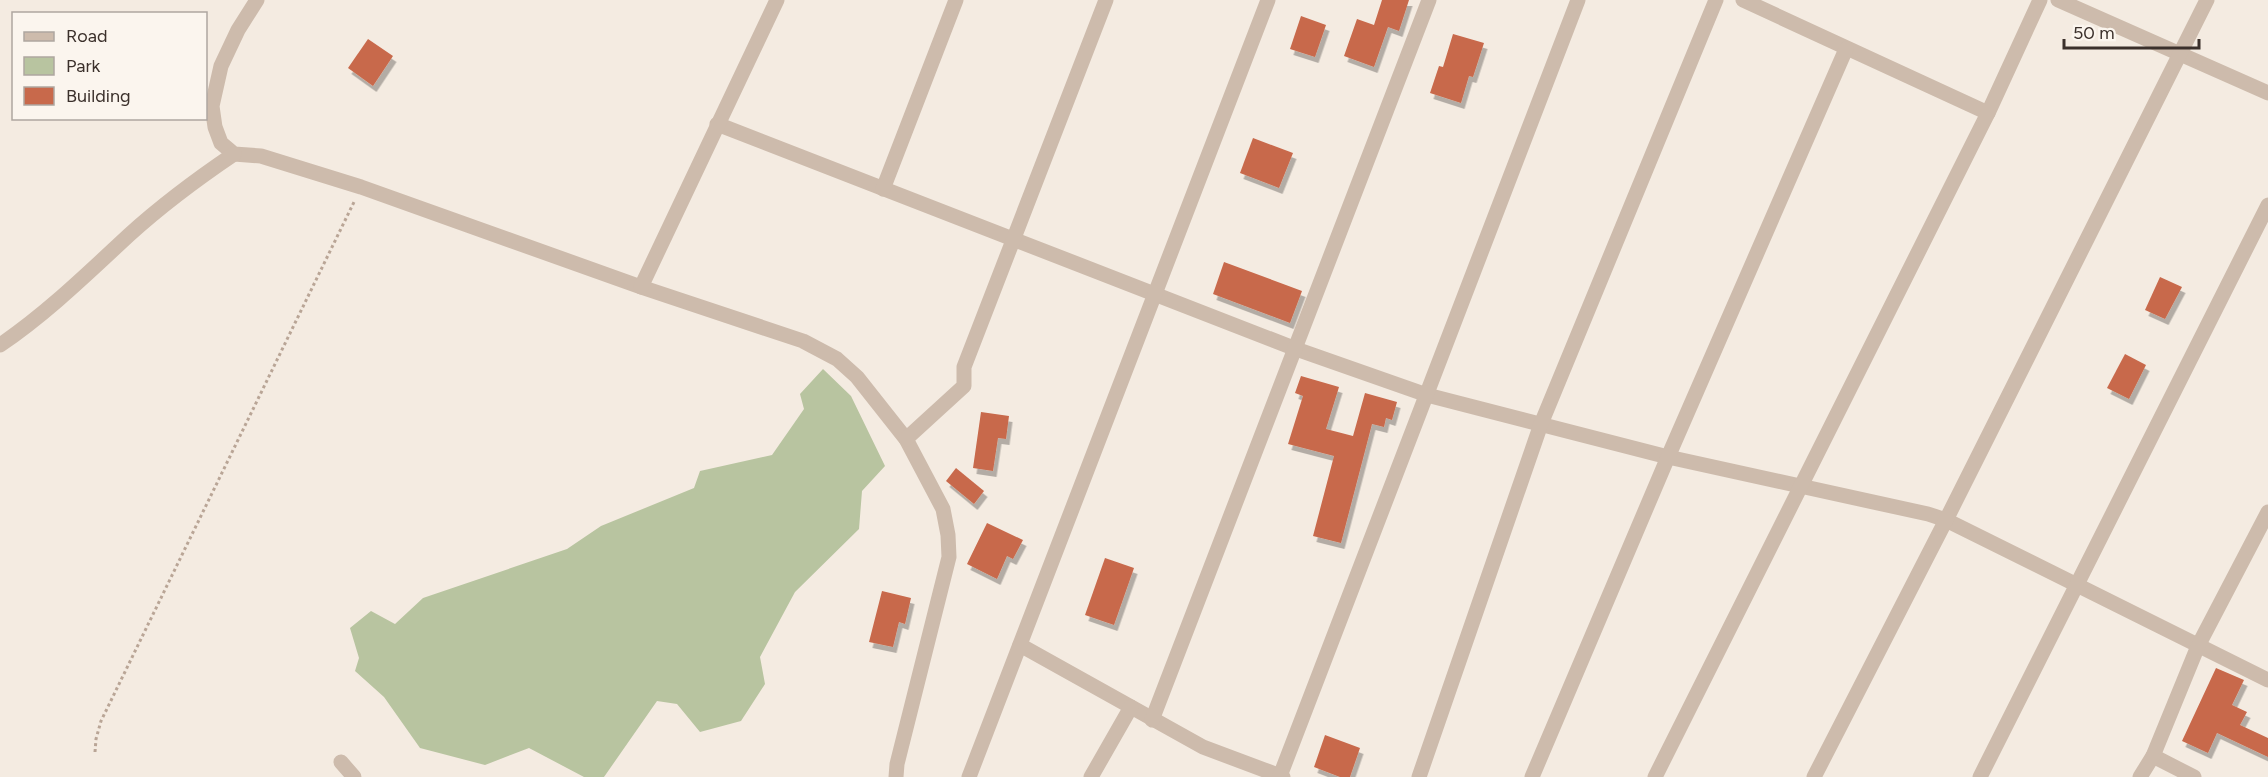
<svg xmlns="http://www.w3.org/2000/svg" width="2268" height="777" viewBox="0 0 2268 777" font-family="Figtree,sans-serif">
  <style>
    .green { fill: #b8c4a0 }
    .building { fill: #c8694b; filter: url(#shadow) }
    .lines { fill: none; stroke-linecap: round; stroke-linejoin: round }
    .path { stroke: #b9a596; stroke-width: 3; stroke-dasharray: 3 3; stroke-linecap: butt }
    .minor { stroke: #cdbbac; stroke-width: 15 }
    .tertiary { stroke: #cdbbac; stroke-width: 15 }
  </style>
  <defs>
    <filter id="shadow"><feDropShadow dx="3.5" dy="6" stdDeviation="0" flood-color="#0004"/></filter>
  </defs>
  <rect width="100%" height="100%" fill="#f4ebe1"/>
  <path class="green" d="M823,369L851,396L885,466L862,491L859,529L795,592L760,657L765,684L741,721L700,732L677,704L657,701L604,777H584L529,748L485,765L420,748L384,697L355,671L359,658L350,628L371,611L395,624L423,598L567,549L601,526L694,488L700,471L772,455L804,409L800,394Z"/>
  <g class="building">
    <path d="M1382,0H1409L1399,31L1388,27L1374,67L1344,56L1357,19L1374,25Z"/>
    <path d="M1301,16L1326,25L1315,57L1290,49Z"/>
    <path d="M1453,34L1484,43L1473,77L1469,76L1461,103L1430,93L1439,66L1443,67Z"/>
    <path d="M368,39L393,56L373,86L348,68Z"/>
    <path d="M1253,138L1293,153L1279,188L1240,173Z"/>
    <path d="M1224,262L1302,291L1290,323L1213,294Z"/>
    <path d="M2160,277L2182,287L2165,319L2145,310Z"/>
    <path d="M2125,354L2146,365L2129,399L2107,388Z"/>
    <path d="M1301,376L1339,387L1326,429L1353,436L1365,393L1397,402L1392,420L1386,418L1384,427L1372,424L1341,543L1313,536L1334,456L1288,444L1303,396L1295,393Z"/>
    <path d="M981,412L1009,416L1006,439L998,438L993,471L973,468Z"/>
    <path d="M956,468L984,491L974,504L946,481Z"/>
    <path d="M987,523L1023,540L1013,559L1007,556L997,579L967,564Z"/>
    <path d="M1105,558L1134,568L1114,625L1085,615Z"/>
    <path d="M882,591L911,598L905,624L899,622L893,647L869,642Z"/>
    <path d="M2216,668L2244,680L2232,705L2247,712L2240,725L2268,738V757L2217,733L2208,753L2182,741Z"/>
    <path d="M1325,735L1360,748L1350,777H1340L1314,767Z"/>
  </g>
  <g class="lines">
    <path class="path" d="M95,752L96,739L101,721L354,202"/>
    <g class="minor">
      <path d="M257,0L238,30L221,66L212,106L215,127L221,143L234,154L261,156L361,187L641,287L803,341L837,359L857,377L906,439L943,509L948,535L949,557L897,764L896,777"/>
      <path d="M1743,0L1988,113"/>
      <path d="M2058,0L2268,93"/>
      <path d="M717,124L1296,349L1427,395L1668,457L1928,514L1946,520L2268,680"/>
      <path d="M883,189L956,0"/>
      <path d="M641,287L777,0"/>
      <path d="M0,345C46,314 88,273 129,235C162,205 197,179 234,154"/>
      <path d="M906,439L964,386V367L1106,0"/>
      <path d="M1020,645L1203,747L1283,777"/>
      <path d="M1152,720L1429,0"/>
      <path d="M2153,756L2194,777"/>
      <path d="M341,762L354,777"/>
      <path d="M1280,776L1578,0"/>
      <path d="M1091,777L1131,707"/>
      <path d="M1419,777L1541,424L1716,0"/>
      <path d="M1532,777L1668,457L1846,49"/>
      <path d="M1655,777L1988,113L2040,0"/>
      <path d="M1814,777L1946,520L2207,0"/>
      <path d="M1980,777L2268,205"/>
      <path d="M2140,777L2153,756L2198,646L2268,512"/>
    </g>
    <path class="tertiary" d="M969,777L1268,0"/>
  </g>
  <rect x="12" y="12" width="195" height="108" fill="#fbf5ee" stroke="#aea6a0" stroke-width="1.5"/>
  <rect x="24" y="32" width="30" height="9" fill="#cdbbac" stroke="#aea6a0" stroke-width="1.5"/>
  <text x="66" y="42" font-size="18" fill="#3b302b">Road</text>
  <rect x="24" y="57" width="30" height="18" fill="#b8c4a0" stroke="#aea6a0" stroke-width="1.5"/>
  <text x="66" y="72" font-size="18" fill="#3b302b">Park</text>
  <rect x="24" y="87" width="30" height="18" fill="#c8694b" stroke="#aea6a0" stroke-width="1.5"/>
  <text x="66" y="102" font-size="18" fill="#3b302b">Building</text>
  <path d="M2064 39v9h135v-9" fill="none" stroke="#3b302b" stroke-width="3"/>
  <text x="2073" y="39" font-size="18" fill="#3b302b" stroke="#fbf5ee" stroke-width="4.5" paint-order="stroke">50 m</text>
</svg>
